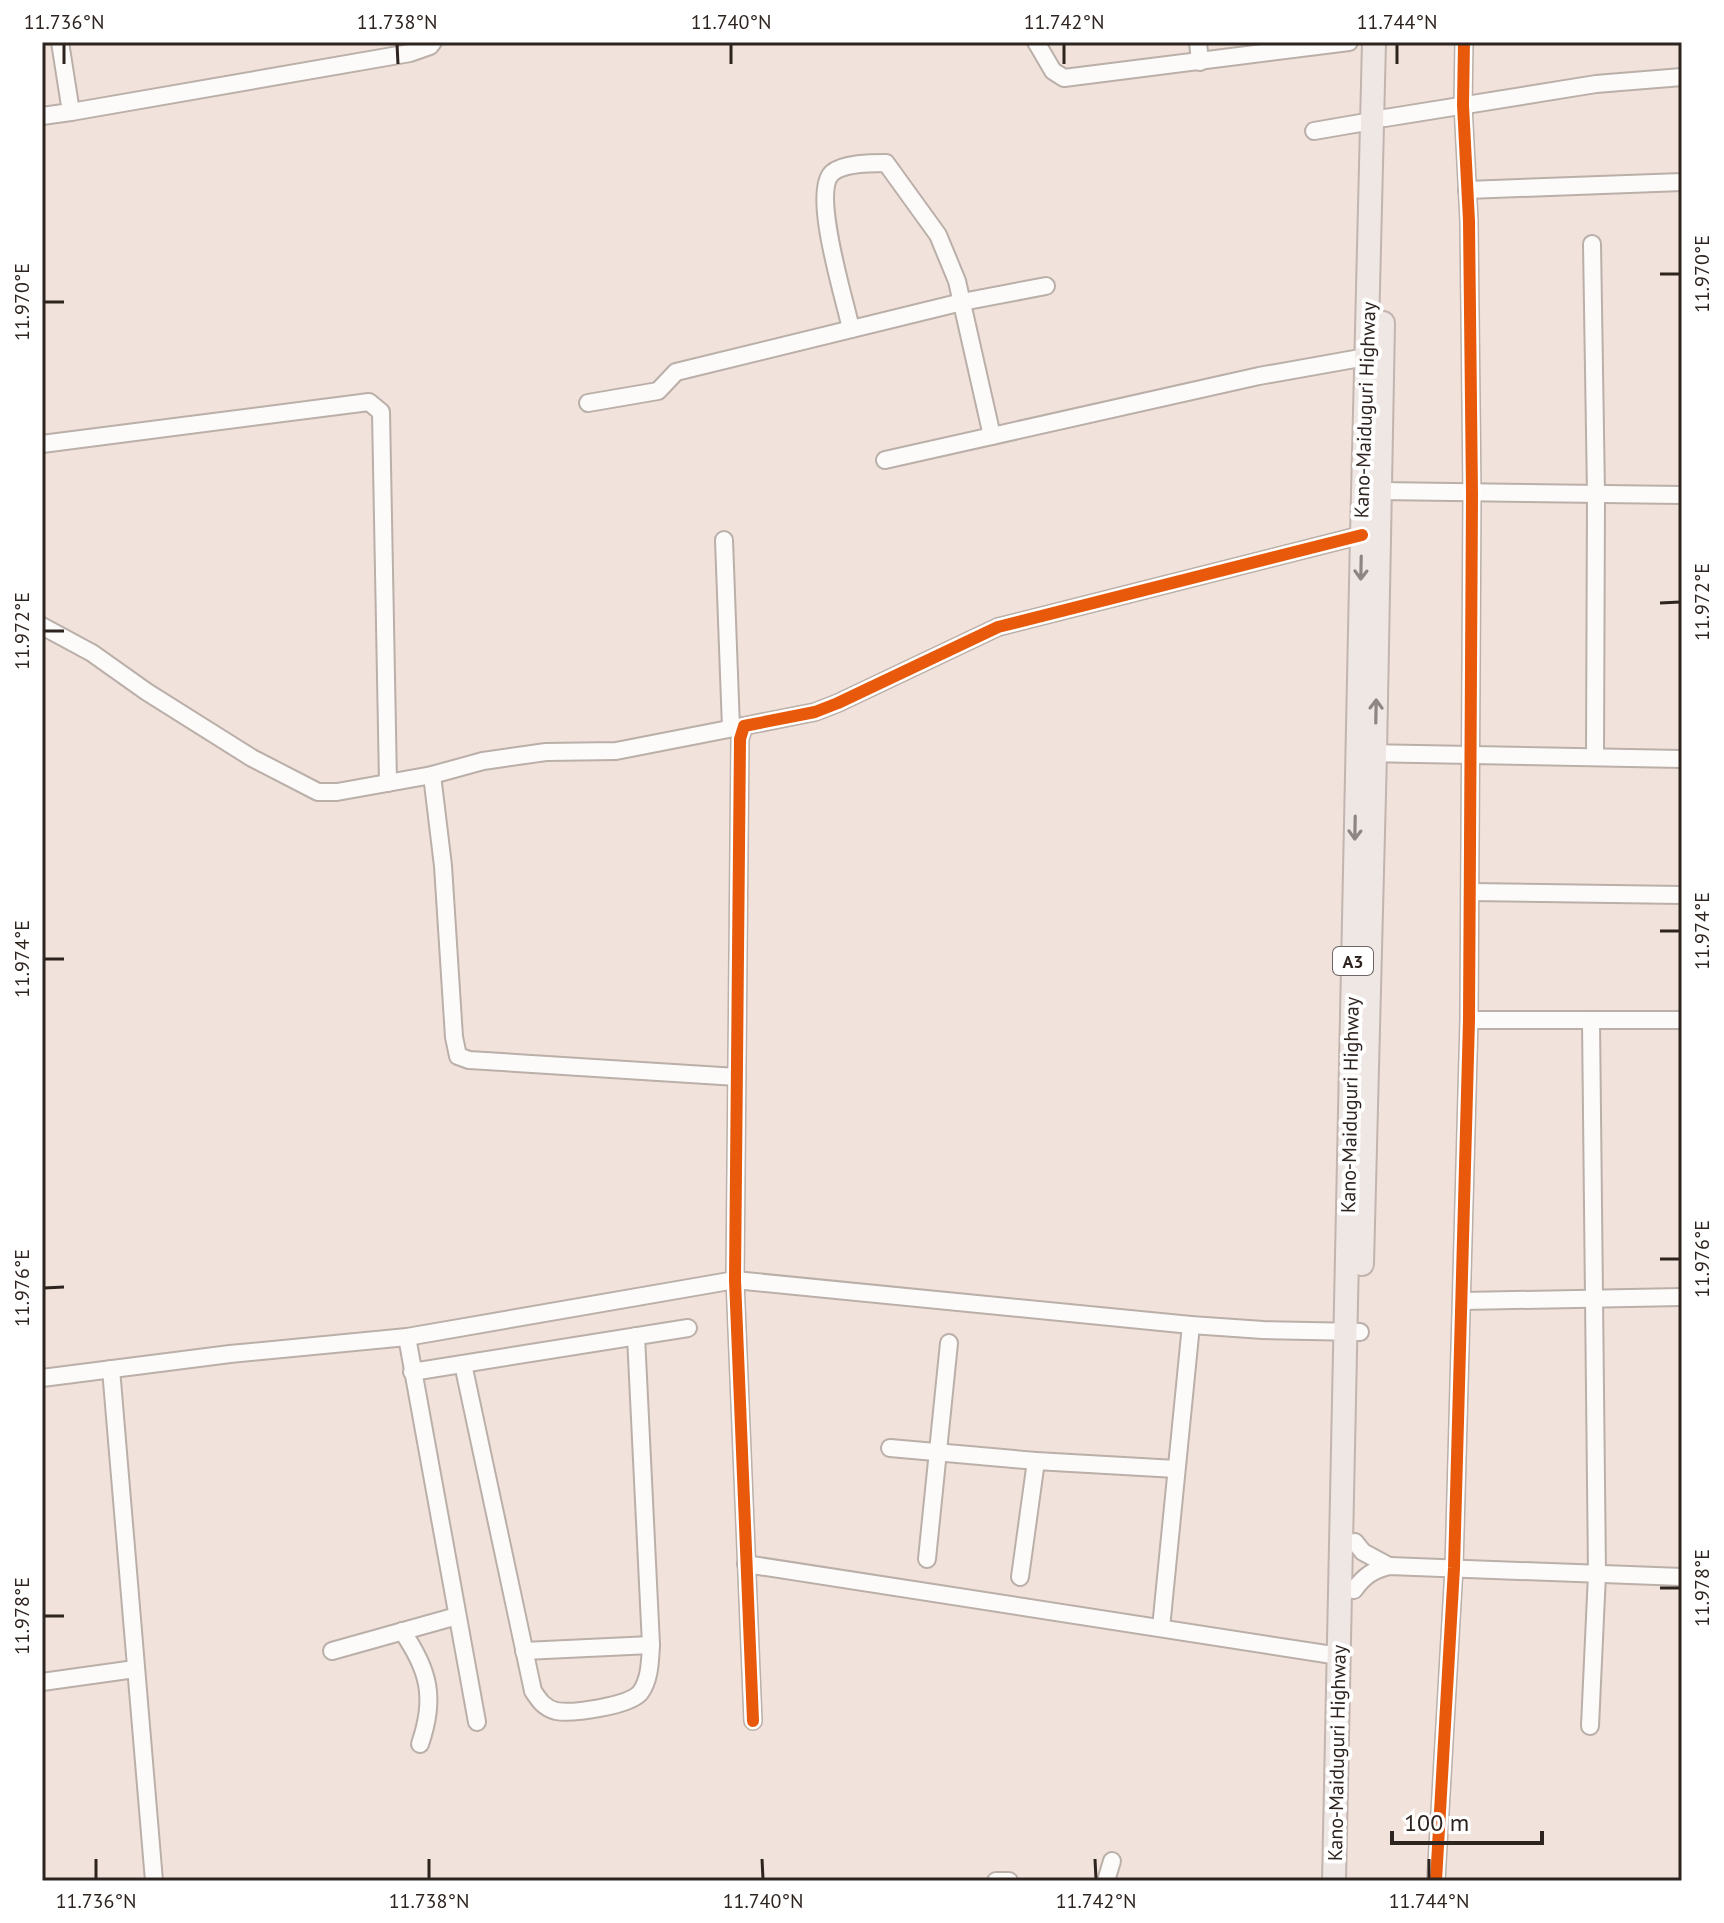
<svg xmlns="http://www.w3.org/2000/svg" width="1724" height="1923" viewBox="0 0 1724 1923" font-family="'PT Sans',sans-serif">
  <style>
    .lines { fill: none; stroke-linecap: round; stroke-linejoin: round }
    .minor-casing { stroke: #baafa9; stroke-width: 20 }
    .highway-casing { stroke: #c2b4ae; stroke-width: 26 }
    .minor { stroke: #fdfbfa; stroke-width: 16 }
    .highway { stroke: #efe7e4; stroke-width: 22 }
    .cycleway-casing { stroke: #fff; stroke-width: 17 }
    .cycleway { stroke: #e8590c; stroke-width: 12 }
    .oneway { stroke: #8e8682 }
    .ticks { fill: none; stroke: #2e241f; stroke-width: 3 }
    .labels { text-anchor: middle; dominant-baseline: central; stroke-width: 8; stroke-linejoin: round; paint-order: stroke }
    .shield { fill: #fff; stroke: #6d6662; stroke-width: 2 }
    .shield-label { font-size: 18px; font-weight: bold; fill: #2e241f }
    .street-label { font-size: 20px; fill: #2e241f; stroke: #fff }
    .neatline { fill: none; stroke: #2e241f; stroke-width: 3 }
    .ticks-label { font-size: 20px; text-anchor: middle; fill: #2e241f }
  </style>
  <rect width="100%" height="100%" fill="#f1e3db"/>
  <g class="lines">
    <g class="minor-casing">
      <g id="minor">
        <path d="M1036,42L1053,71L1064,78L1349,42"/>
        <path d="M1198,42L1200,62"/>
        <path d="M71,112L410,53L430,46L433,42"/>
        <path d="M42,116L71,112L60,42"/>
        <path d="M1385,118L1596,84L1682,77"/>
        <path d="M1314,131L1372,121"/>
        <path d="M1467,190L1682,182"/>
        <path d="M1592,244L1596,494L1595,757"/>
        <path d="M851,329C845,300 811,193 832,173C843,163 872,163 886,163L938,235L957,281L992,436"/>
        <path d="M588,403L658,391L676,372L962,302L1046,286"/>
        <path d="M42,444L369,402L381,412L388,783"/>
        <path d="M885,460L1259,376L1377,355"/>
        <path d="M1380,491L1682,495"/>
        <path d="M724,540L731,728"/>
        <path d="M42,626L92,653L147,692L252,758L318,792H337L432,775L483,761L546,752L616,751L744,726"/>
        <path d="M1364,753L1682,759"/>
        <path d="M432,775L443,866L454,1037L458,1056L469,1060L737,1077"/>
        <path d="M1470,892L1682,895"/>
        <path d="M1469,1020H1682"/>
        <path d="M1463,1301L1682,1297"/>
        <path d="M407,1337L477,1722"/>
        <path d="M463,1364L533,1691C539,1700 544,1708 556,1711C573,1714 628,1706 640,1693C650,1680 650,1661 651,1645L636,1336"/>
        <path d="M111,1369L154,1881"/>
        <path d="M412,1372L688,1328"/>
        <path d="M42,1378L230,1354L407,1337L735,1280L1191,1325L1263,1330L1360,1332"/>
        <path d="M890,1448L1036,1461L1176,1469"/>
        <path d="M1355,1542L1363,1552L1389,1566"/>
        <path d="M927,1559L949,1343"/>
        <path d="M746,1564L1339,1656"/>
        <path d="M1020,1577L1036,1461"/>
        <path d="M1354,1590C1364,1576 1373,1570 1389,1566L1682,1577"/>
        <path d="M1161,1628L1191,1325"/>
        <path d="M402,1631C429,1670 436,1698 420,1744"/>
        <path d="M332,1651L457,1616"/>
        <path d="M524,1651L651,1645"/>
        <path d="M42,1682L135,1669"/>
        <path d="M753,1721L735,1280L740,739L744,726L815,712L838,703L998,627L1362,535"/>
        <path d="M1590,1726L1597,1574L1591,1021"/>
        <path d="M996,1881H1009"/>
        <path d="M1106,1881L1112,1861"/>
        <path d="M1436,1881L1454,1568L1469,1020L1472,494L1469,221L1463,105L1464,42"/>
      </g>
    </g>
    <g class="highway-casing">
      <g id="highway">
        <path d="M1362,1264L1375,754L1383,323"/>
        <path d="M1334,1881L1362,535L1374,42"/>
      </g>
    </g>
    <use href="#minor" class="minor"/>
    <use href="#highway" class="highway"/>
    <g class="cycleway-casing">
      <g id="cycleway">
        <path d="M753,1721L735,1280L740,739L744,726L815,712L838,703L998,627L1362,535"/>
        <path d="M1436,1881L1454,1568L1469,1020L1472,494L1469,221L1463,105L1464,42"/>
      </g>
    </g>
    <use href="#cycleway" class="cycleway"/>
  </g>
  <defs><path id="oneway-shaft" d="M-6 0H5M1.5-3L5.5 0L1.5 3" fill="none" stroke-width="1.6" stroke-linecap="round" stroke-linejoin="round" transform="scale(2)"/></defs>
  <g class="oneway">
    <use href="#oneway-shaft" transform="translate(1361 568) rotate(91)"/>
    <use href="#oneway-shaft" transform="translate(1376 711) rotate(-89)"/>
    <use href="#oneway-shaft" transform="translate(1355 828) rotate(91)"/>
  </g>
  <path class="ticks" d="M64,44V64M397,44L398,64M731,44V64M1064,44V64M1397,44V64M1660,274H1680M44,302H64M1660,603L1680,602M44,631H64M1660,931H1680M44,959H64M1660,1259H1680M44,1288L64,1287M1660,1588H1680M44,1616H64M96,1859V1879M429,1859V1879M762,1859L763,1879M1095,1859L1096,1879M1429,1859V1879"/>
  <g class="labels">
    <rect class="shield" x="1333" y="947" width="40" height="28" rx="6"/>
    <g class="shield-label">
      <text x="1353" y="961">A3</text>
    </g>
    <g class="street-label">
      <text transform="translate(1365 410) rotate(-88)">Kano-Maiduguri Highway</text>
      <text transform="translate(1350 1105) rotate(-89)">Kano-Maiduguri Highway</text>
      <text transform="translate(1337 1753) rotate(-89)">Kano-Maiduguri Highway</text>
    </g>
  </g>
  <rect width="1724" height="1923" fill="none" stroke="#ffffff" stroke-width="88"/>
  <path d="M1392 1831v12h150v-12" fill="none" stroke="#2e241f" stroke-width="4"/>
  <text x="1404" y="1831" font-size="24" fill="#2e241f" stroke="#ffffff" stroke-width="6" paint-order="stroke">100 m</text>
  <rect x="44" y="44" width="1636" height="1835" class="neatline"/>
  <g class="ticks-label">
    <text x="64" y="29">11.736°N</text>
    <text x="397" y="29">11.738°N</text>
    <text x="731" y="29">11.740°N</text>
    <text x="1064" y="29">11.742°N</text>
    <text x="1397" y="29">11.744°N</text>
    <text transform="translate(1702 274) rotate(-90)" y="7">11.970°E</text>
    <text transform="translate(22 302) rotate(-90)" y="7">11.970°E</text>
    <text transform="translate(1702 602) rotate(-90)" y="7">11.972°E</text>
    <text transform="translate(22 631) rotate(-90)" y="7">11.972°E</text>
    <text transform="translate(1702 931) rotate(-90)" y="7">11.974°E</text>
    <text transform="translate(22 959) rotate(-90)" y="7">11.974°E</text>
    <text transform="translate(1702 1259) rotate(-90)" y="7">11.976°E</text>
    <text transform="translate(22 1288) rotate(-90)" y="7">11.976°E</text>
    <text transform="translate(1702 1588) rotate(-90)" y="7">11.978°E</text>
    <text transform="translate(22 1616) rotate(-90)" y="7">11.978°E</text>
    <text x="96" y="1908">11.736°N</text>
    <text x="429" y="1908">11.738°N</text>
    <text x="763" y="1908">11.740°N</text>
    <text x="1096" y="1908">11.742°N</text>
    <text x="1429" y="1908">11.744°N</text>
  </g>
</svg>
